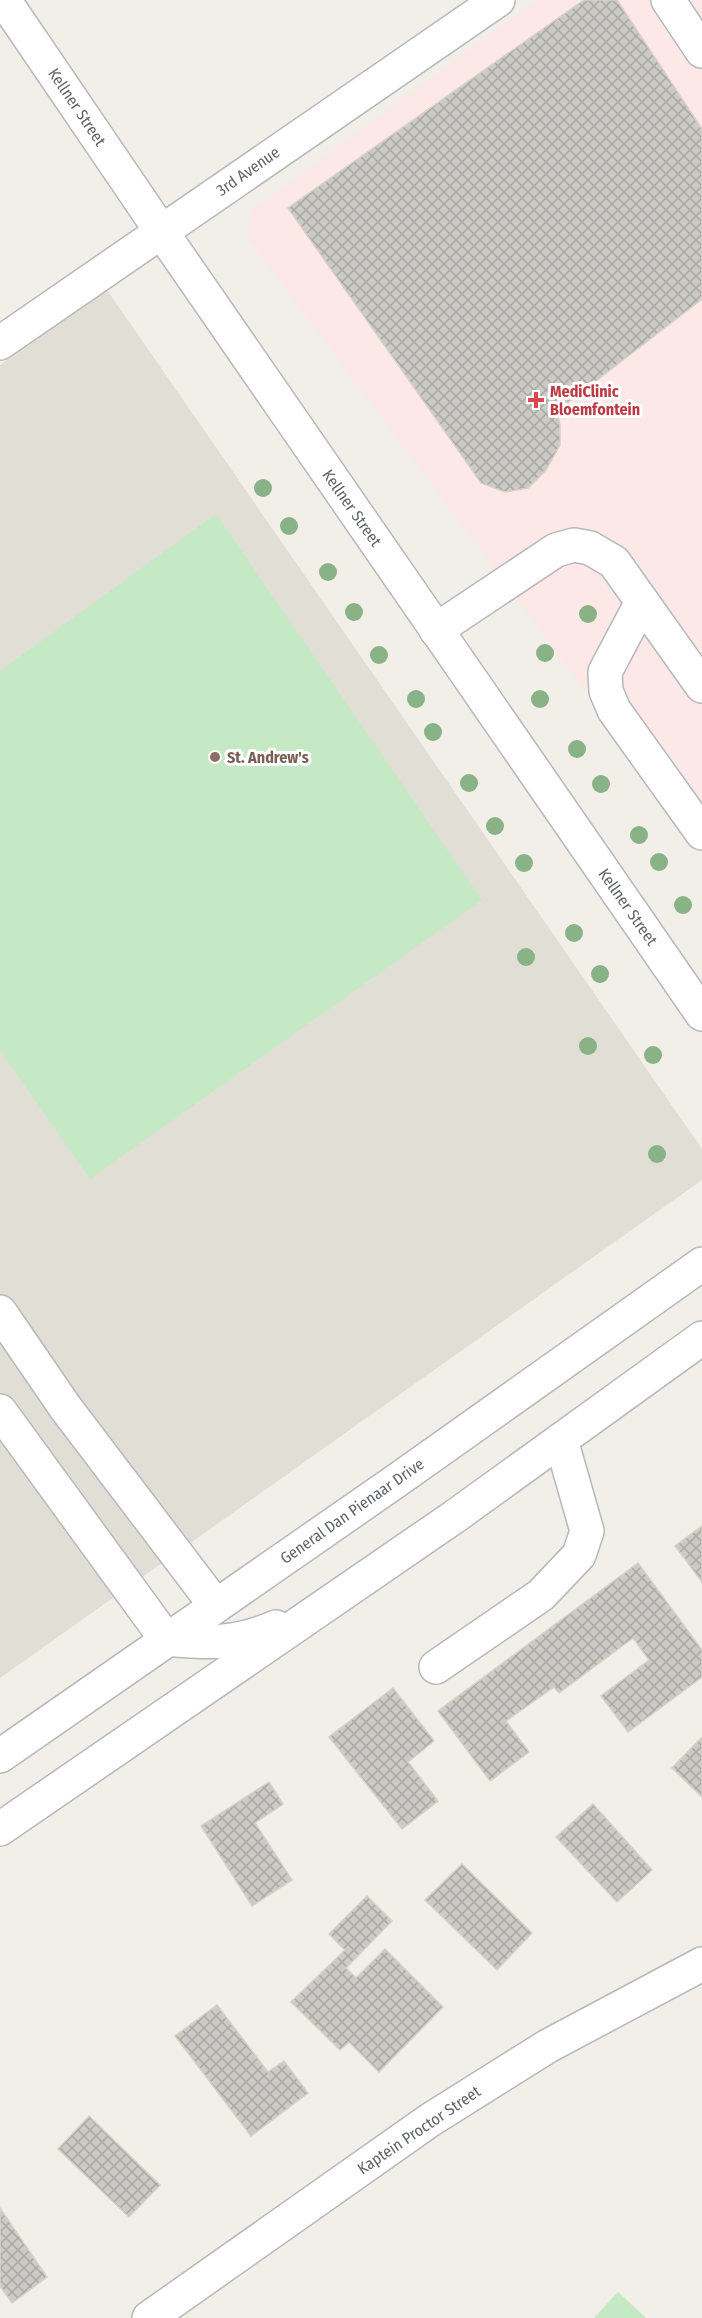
<svg xmlns="http://www.w3.org/2000/svg" width="702" height="2318" viewBox="0 0 702 2318" font-family="'Fira Sans Condensed',sans-serif">
  <style>
    .education { fill: #e1ded6 }
    .medical { fill: #fce8e6 }
    .park { fill: #c5e8c5 }
    .building { fill: url(#building-cross-hatch); stroke: #d6d1c6; stroke-width: 1.5 }
    .lines { fill: none; stroke-linecap: round; stroke-linejoin: round }
    .minor-casing { stroke: #b5b8bc; stroke-width: 36 }
    .minor { stroke: #fff; stroke-width: 33 }
    .tree { fill: #89b387 }
    .health-dot { fill: #e0444e; stroke: #fff; stroke-width: 2 }
    .education-dot { fill: #8d6e63; stroke: #fff; stroke-width: 2 }
    .labels { text-anchor: middle; dominant-baseline: central; stroke-width: 6; stroke-linejoin: round; paint-order: stroke }
    .street-label { font-size: 16px; fill: #5f6368; stroke: #fff }
    .health-label { font-size: 16px; font-weight: bold; fill: #be3a42; stroke: #fff; text-anchor: start }
    .education-label { font-size: 16px; font-weight: bold; fill: #785e54; stroke: #fff; text-anchor: start }
  </style>
  <defs>
    <pattern id="building-cross-hatch" width="8" height="8" patternUnits="userSpaceOnUse" patternTransform="scale(1.5)"><rect width="8" height="8" fill="#cccac5"/><path d="M0 0l8 8M0 8l8-8" fill="none" stroke="#a9a8a4"/></pattern>
  </defs>
  <rect width="100%" height="100%" fill="#f1efe8"/>
  <path class="education" d="M107,290L702,1149V1180L0,1678V365Z"/>
  <path class="medical" d="M536,0H702V848L249,239L250,212Z"/>
  <g class="park">
    <path d="M216,514L482,900L90,1179L0,1050V671Z"/>
    <path d="M618,2292L646,2318H594Z"/>
  </g>
  <g class="building">
    <path d="M584,0H617L702,129V299L557,411L560,425V445L546,470L528,488L505,492L481,483L288,208Z"/>
    <path d="M702,1526V1582L675,1546Z"/>
    <path d="M638,1563L702,1650V1677L628,1732L601,1696L649,1660L633,1638L559,1693L554,1687L506,1721L529,1752L490,1781L438,1711Z"/>
    <path d="M393,1688L434,1741L408,1762L438,1801L402,1829L329,1737Z"/>
    <path d="M702,1737V1797L672,1768Z"/>
    <path d="M269,1782L283,1804L255,1823L292,1880L252,1906L201,1826Z"/>
    <path d="M593,1804L652,1870L617,1902L556,1837Z"/>
    <path d="M462,1864L532,1933L497,1970L425,1900Z"/>
    <path d="M367,1896L392,1921L346,1968L356,1978L385,1949L443,2007L379,2072L349,2042L340,2050L291,2002L345,1950L329,1934Z"/>
    <path d="M217,2005L268,2072L284,2061L308,2093L251,2136L175,2036Z"/>
    <path d="M89,2116L160,2185L129,2217L58,2149Z"/>
    <path d="M0,2208L47,2277L12,2303L0,2286Z"/>
  </g>
  <g class="lines">
    <g class="minor-casing">
      <g id="minor">
        <path d="M4,0L161,231L702,1014"/>
        <path d="M668,0L702,51"/>
        <path d="M0,343L498,0"/>
        <path d="M642,602L605,672L606,691L614,710L702,833"/>
        <path d="M436,630L556,550L574,545L590,548L614,562L702,686"/>
        <path d="M0,1312L65,1407L216,1606"/>
        <path d="M0,1411L166,1639C210,1643 234,1645 276,1627"/>
        <path d="M436,1667L541,1595L579,1555L587,1531L561,1440"/>
        <path d="M0,1756L396,1481L702,1264"/>
        <path d="M0,1829L454,1517L702,1338"/>
        <path d="M149,2318L430,2120L548,2046L702,1964"/>
      </g>
    </g>
    <use href="#minor" class="minor"/>
  </g>
  <g class="tree">
    <circle cx="263" cy="488" r="9"/>
    <circle cx="289" cy="526" r="9"/>
    <circle cx="328" cy="572" r="9"/>
    <circle cx="354" cy="612" r="9"/>
    <circle cx="588" cy="614" r="9"/>
    <circle cx="545" cy="653" r="9"/>
    <circle cx="379" cy="655" r="9"/>
    <circle cx="416" cy="699" r="9"/>
    <circle cx="540" cy="699" r="9"/>
    <circle cx="433" cy="732" r="9"/>
    <circle cx="577" cy="749" r="9"/>
    <circle cx="469" cy="783" r="9"/>
    <circle cx="601" cy="784" r="9"/>
    <circle cx="495" cy="826" r="9"/>
    <circle cx="639" cy="835" r="9"/>
    <circle cx="659" cy="862" r="9"/>
    <circle cx="524" cy="863" r="9"/>
    <circle cx="683" cy="905" r="9"/>
    <circle cx="574" cy="933" r="9"/>
    <circle cx="526" cy="957" r="9"/>
    <circle cx="600" cy="974" r="9"/>
    <circle cx="588" cy="1046" r="9"/>
    <circle cx="653" cy="1055" r="9"/>
    <circle cx="657" cy="1154" r="9"/>
  </g>
  <path class="health-dot" d="M533 391h6v6h6v6h-6v6h-6v-6h-6v-6h6z"/>
  <circle class="education-dot" cx="215" cy="757" r="6"/>
  <g class="labels">
    <g class="street-label">
      <text transform="translate(77 107) rotate(56)">Kellner Street</text>
      <text transform="translate(248 171) rotate(-35)">3rd Avenue</text>
      <text transform="translate(352 508) rotate(55)">Kellner Street</text>
      <text transform="translate(628 907) rotate(55)">Kellner Street</text>
      <text transform="translate(352 1511) rotate(-35)">General Dan Pienaar Drive</text>
      <text transform="translate(419 2130) rotate(-34)">Kaptein Proctor Street</text>
    </g>
    <g class="health-label">
      <text x="550" y="391">MediClinic<tspan x="550" dy="18">Bloemfontein</tspan></text>
    </g>
    <g class="education-label">
      <text x="227" y="757">St. Andrew's</text>
    </g>
  </g>
</svg>
